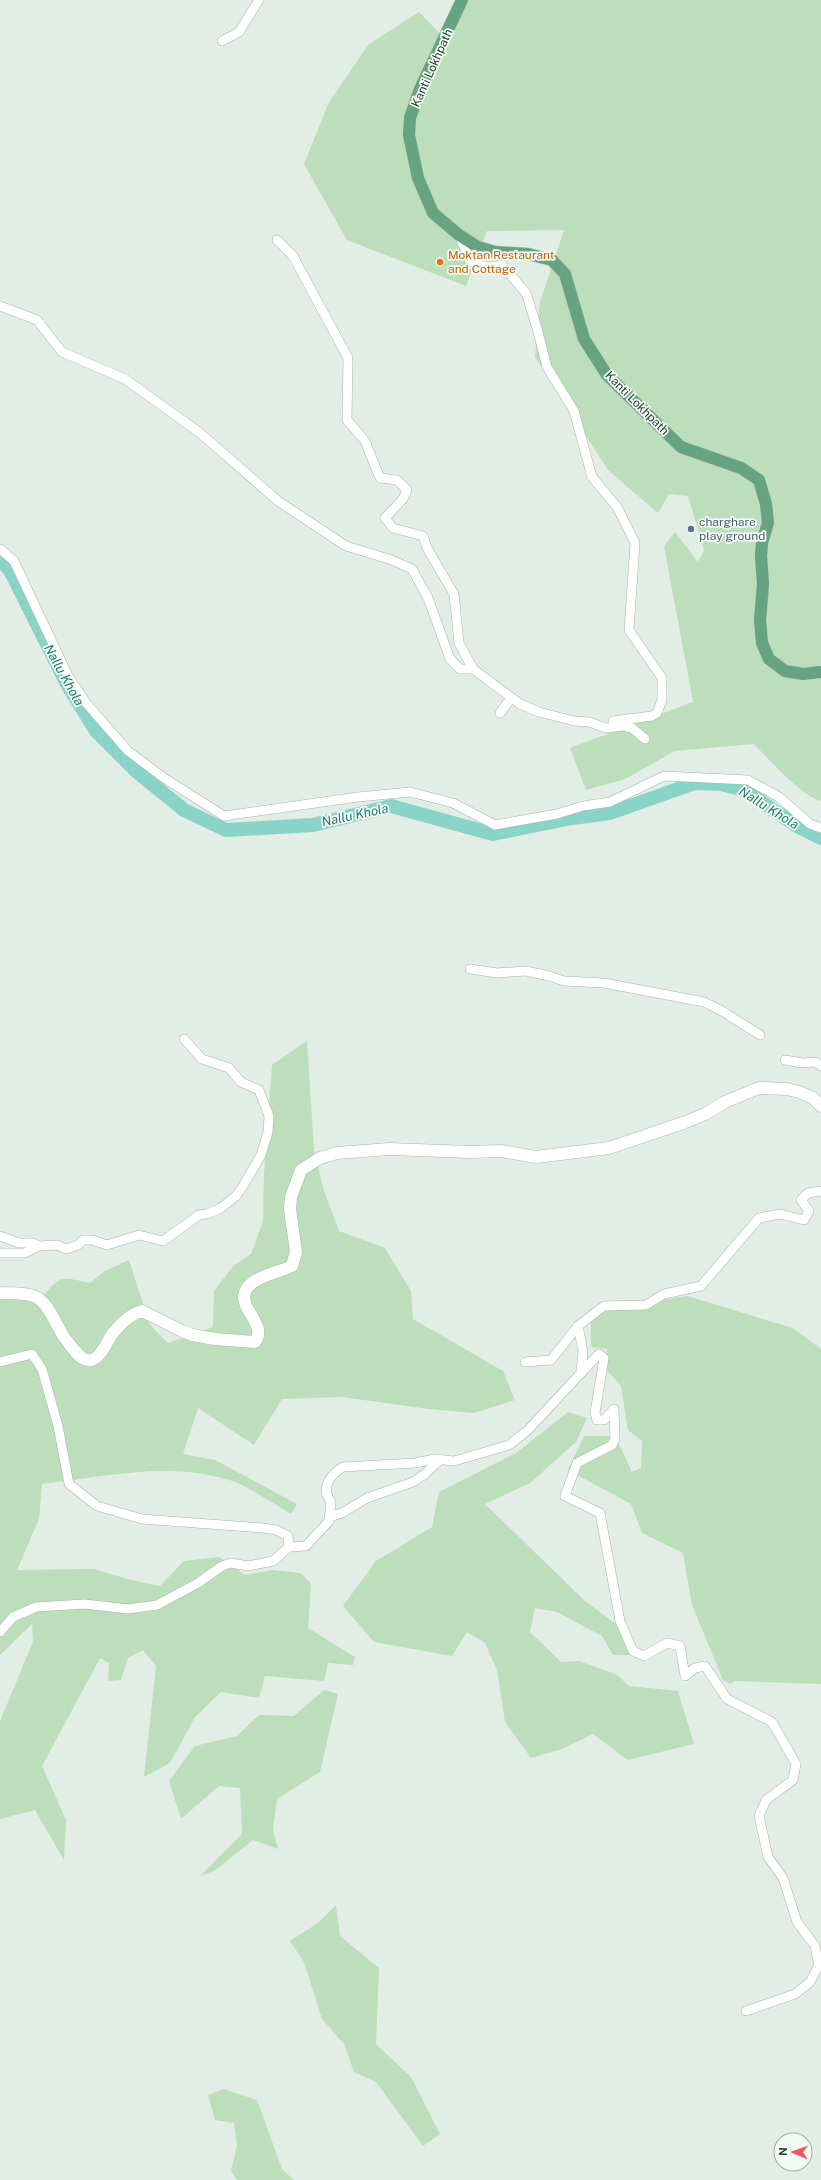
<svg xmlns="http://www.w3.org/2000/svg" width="821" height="2180" viewBox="0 0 821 2180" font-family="'Public Sans',sans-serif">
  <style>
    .green { fill: #bcdebb }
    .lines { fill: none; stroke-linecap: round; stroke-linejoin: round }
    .river { stroke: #89d3c8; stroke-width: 14 }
    .street-casing { stroke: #a5b5aa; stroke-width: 10 }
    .secondary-casing { stroke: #a3bcac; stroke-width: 13 }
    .primary-casing { stroke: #c1c9c4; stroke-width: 13 }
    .street { stroke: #fff; stroke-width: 9 }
    .secondary { stroke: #fff; stroke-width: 12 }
    .primary { stroke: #66a381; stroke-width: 12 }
    .food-dot { fill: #e8710a; stroke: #f3f9f4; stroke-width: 1.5 }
    .service-dot { fill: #5c6f8a; stroke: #f3f9f4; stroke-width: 1.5 }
    .labels { text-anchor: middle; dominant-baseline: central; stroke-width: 3.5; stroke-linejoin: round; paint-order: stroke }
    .street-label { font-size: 12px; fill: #223e2e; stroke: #f3f9f4 }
    .food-label { font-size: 12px; fill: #c56008; stroke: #f3f9f4; text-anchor: start }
    .service-label { font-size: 12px; fill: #4e5e75; stroke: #f3f9f4; text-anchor: start }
    .water-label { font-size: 13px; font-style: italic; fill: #1a7c6f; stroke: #f3f9f4 }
  </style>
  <rect width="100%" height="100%" fill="#e2ede5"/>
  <g class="green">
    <path d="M468,0H821V801C801,796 769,759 754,744L675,751L625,779L586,790L570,748L693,702L664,546L675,532L698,562L704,550L688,496L669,494L658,513L608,470L535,357L540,302L564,230L487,231L466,286L347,240L304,164L329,102L369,44L419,12L448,42Z"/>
    <path d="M307,1041L314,1150L324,1191L339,1231L385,1248L411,1291L413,1319L503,1371L515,1400L474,1413L429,1409L342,1397L282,1399L254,1445L198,1408L183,1454L215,1460L297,1504L291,1514C275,1505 245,1484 229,1480C167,1461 105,1477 42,1484L39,1519L17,1570L94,1569L131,1580L160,1586L184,1561L219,1557L245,1575L272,1570L300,1573L311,1583L308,1628L355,1657L353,1665L328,1663L324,1681L265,1676L259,1698L221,1692L195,1717L170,1763L144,1777L156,1666L143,1650L128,1658L121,1680L108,1681L109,1663L100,1658L42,1766L66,1820L64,1860L35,1810L0,1819V1721L33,1642L32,1624L0,1655V1299L6,1298L40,1300C61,1275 59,1276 90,1283L105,1271L129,1260L150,1325L168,1343L213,1327L214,1291L234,1265L251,1254L263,1221L264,1174L272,1065Z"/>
    <path d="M687,1296L793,1328L821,1349V1684L735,1681L730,1684L723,1680L692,1605L683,1553L642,1533L631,1504L568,1470L584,1436H615L632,1472L641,1468L642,1441L628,1430L621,1386L606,1369L607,1349L591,1347V1312Z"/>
    <path d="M568,1412L587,1418L576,1442L530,1483L485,1504L585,1601L616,1624L632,1655H613L602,1636L557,1612L535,1608L530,1632L561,1662L579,1661L617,1675L629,1686L678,1691L694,1744L628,1760L593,1734L562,1749L531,1758L505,1722L497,1670L485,1643L467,1632L452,1656L374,1642L343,1606L376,1561L432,1527L439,1492L516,1453Z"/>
    <path d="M324,1690L338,1694L320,1772L277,1799L273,1830L278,1849L253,1840L214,1871L200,1876L242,1834L240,1788L219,1786L181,1819L169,1781L195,1746L237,1736L259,1715L294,1716Z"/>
    <path d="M336,1905L340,1936L379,1968L376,2044L411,2077L440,2134L423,2146L376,2082L354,2072L344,2044L322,2019L304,1962L290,1941L318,1923Z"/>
    <path d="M224,2089L257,2100L282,2169L294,2180H237L231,2171L237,2146L234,2123L215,2120L208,2095Z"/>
  </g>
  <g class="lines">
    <path class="river" d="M0,560L10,570L67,684L96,731L136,771L184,810L226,830L313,825L391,806L493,834L572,818L610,813L695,783L721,784L744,790L797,826L821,838"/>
    <g class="street-casing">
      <g id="street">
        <path d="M222,41L239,32L259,0"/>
        <path d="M459,235L470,261C481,267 490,268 502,265L526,293L537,328L547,367L574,411L592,477L617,507L635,543L629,630L662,678V700L657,713L652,716L613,721"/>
        <path d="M277,240L293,256L348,358L347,420L365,441L380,478L397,480L407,490L403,499L385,518L393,528L423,536L427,548L454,594L459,643L473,669"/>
        <path d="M0,306L37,320L62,352L125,379L200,433L278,501L346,546L392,560L412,569L428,598L450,659L460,669H473L520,704L539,712L574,721L589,722L606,728L623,726L632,728L645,739"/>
        <path d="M0,549L14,561L68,676L87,704L128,751L164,778L224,816L358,797L410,792L453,803L495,825L557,814L583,806L610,802L664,776L748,780L779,797L810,824L821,828"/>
        <path d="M500,713L511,698"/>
        <path d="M470,969L497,973L526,971L549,976L564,981L604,983L704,1002L722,1011L760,1035"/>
        <path d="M785,1060L802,1063L815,1062L821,1066"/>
        <path d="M0,1236L19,1243H32L39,1246L57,1245L66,1249L78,1245L83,1240H92L107,1245L139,1235L163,1241L199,1215L207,1214L221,1208L236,1196L243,1186L261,1155L268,1132L269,1116L259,1090L241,1082L229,1068L202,1059L184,1039"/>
        <path d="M0,1253H25L39,1246"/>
        <path d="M0,1362L32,1354L42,1369L58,1426L69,1484L97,1506L142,1519L263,1528L276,1530L288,1536L289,1547L273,1561L248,1566L231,1563L222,1566L198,1583L157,1605L128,1609L84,1604L36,1607L13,1617L0,1632"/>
        <path d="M525,1362L551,1360L578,1326L604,1306L646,1305L664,1294L701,1286L759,1218L780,1214L804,1220L809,1211L801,1200L808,1193L821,1191"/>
        <path d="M581,1373L599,1354L604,1358L595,1413L597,1420H604L614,1409L615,1439L612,1445L577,1463L565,1496L600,1513L620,1621L633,1651L644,1656L667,1643L680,1646L685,1676L695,1668L705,1666L727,1699L772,1722L796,1764L793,1780L766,1800L759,1816L768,1857L783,1878L797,1922L815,1946L819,1965L810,1982L795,1994L746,2011"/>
        <path d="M329,1517L342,1513L367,1498L413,1482L425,1474L439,1461"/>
        <path d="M289,1547L306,1546L329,1521L331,1502C320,1488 330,1475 343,1467L415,1463L435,1459L454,1461L509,1445L528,1430L581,1373L583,1351L578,1326"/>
      </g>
    </g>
    <g class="secondary-casing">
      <path id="secondary" d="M0,1293C11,1294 26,1292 36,1297C49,1304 56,1325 64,1337C69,1343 75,1353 82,1358C98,1368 106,1342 113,1333C121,1323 130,1314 142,1311L182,1331L193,1335L215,1339L255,1342C267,1326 243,1312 244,1296C246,1277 278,1273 292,1266L296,1252L290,1209L291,1197L301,1170L320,1158L337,1153L389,1149L470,1152L501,1151L536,1157L609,1148L683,1123L705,1114L725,1102L759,1088L787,1089L799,1092L813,1098L821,1106"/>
    </g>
    <g class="primary-casing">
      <path id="primary" d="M462,0L420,89L410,118L409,135L418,178L433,213L459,235L478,247L495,252L528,254L552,260L565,274L584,339L607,375L681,447L741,468L759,480L766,504L768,523L762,543L761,556L763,584L760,620L762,643L769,659L785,671L803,674L821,672"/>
    </g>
    <use href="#street" class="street"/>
    <use href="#secondary" class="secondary"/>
    <use href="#primary" class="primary"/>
  </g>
  <circle class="food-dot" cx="440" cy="262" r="4"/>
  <circle class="service-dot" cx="691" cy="529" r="4"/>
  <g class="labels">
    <g class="street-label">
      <text transform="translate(432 68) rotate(-66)">Kanti Lokhpath</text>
      <text transform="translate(637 403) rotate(45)">Kanti Lokhpath</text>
    </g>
    <g class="food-label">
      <text x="448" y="255">Moktan Restaurant<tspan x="448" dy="14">and Cottage</tspan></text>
    </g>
    <g class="service-label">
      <text x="699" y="522">charghare<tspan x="699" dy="14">play ground</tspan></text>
    </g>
    <g class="water-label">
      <text transform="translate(64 675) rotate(61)">Nallu Khola</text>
      <text transform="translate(769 808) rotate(32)">Nallu Khola</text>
      <text transform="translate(355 815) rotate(-12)">Nallu Khola</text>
    </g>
  </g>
  <g transform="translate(793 2152) rotate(272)"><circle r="19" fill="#f3f9f4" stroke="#9faea5"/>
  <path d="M0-3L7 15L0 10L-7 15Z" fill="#f55861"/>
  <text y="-6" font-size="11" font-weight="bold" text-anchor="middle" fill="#223e2e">N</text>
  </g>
</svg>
